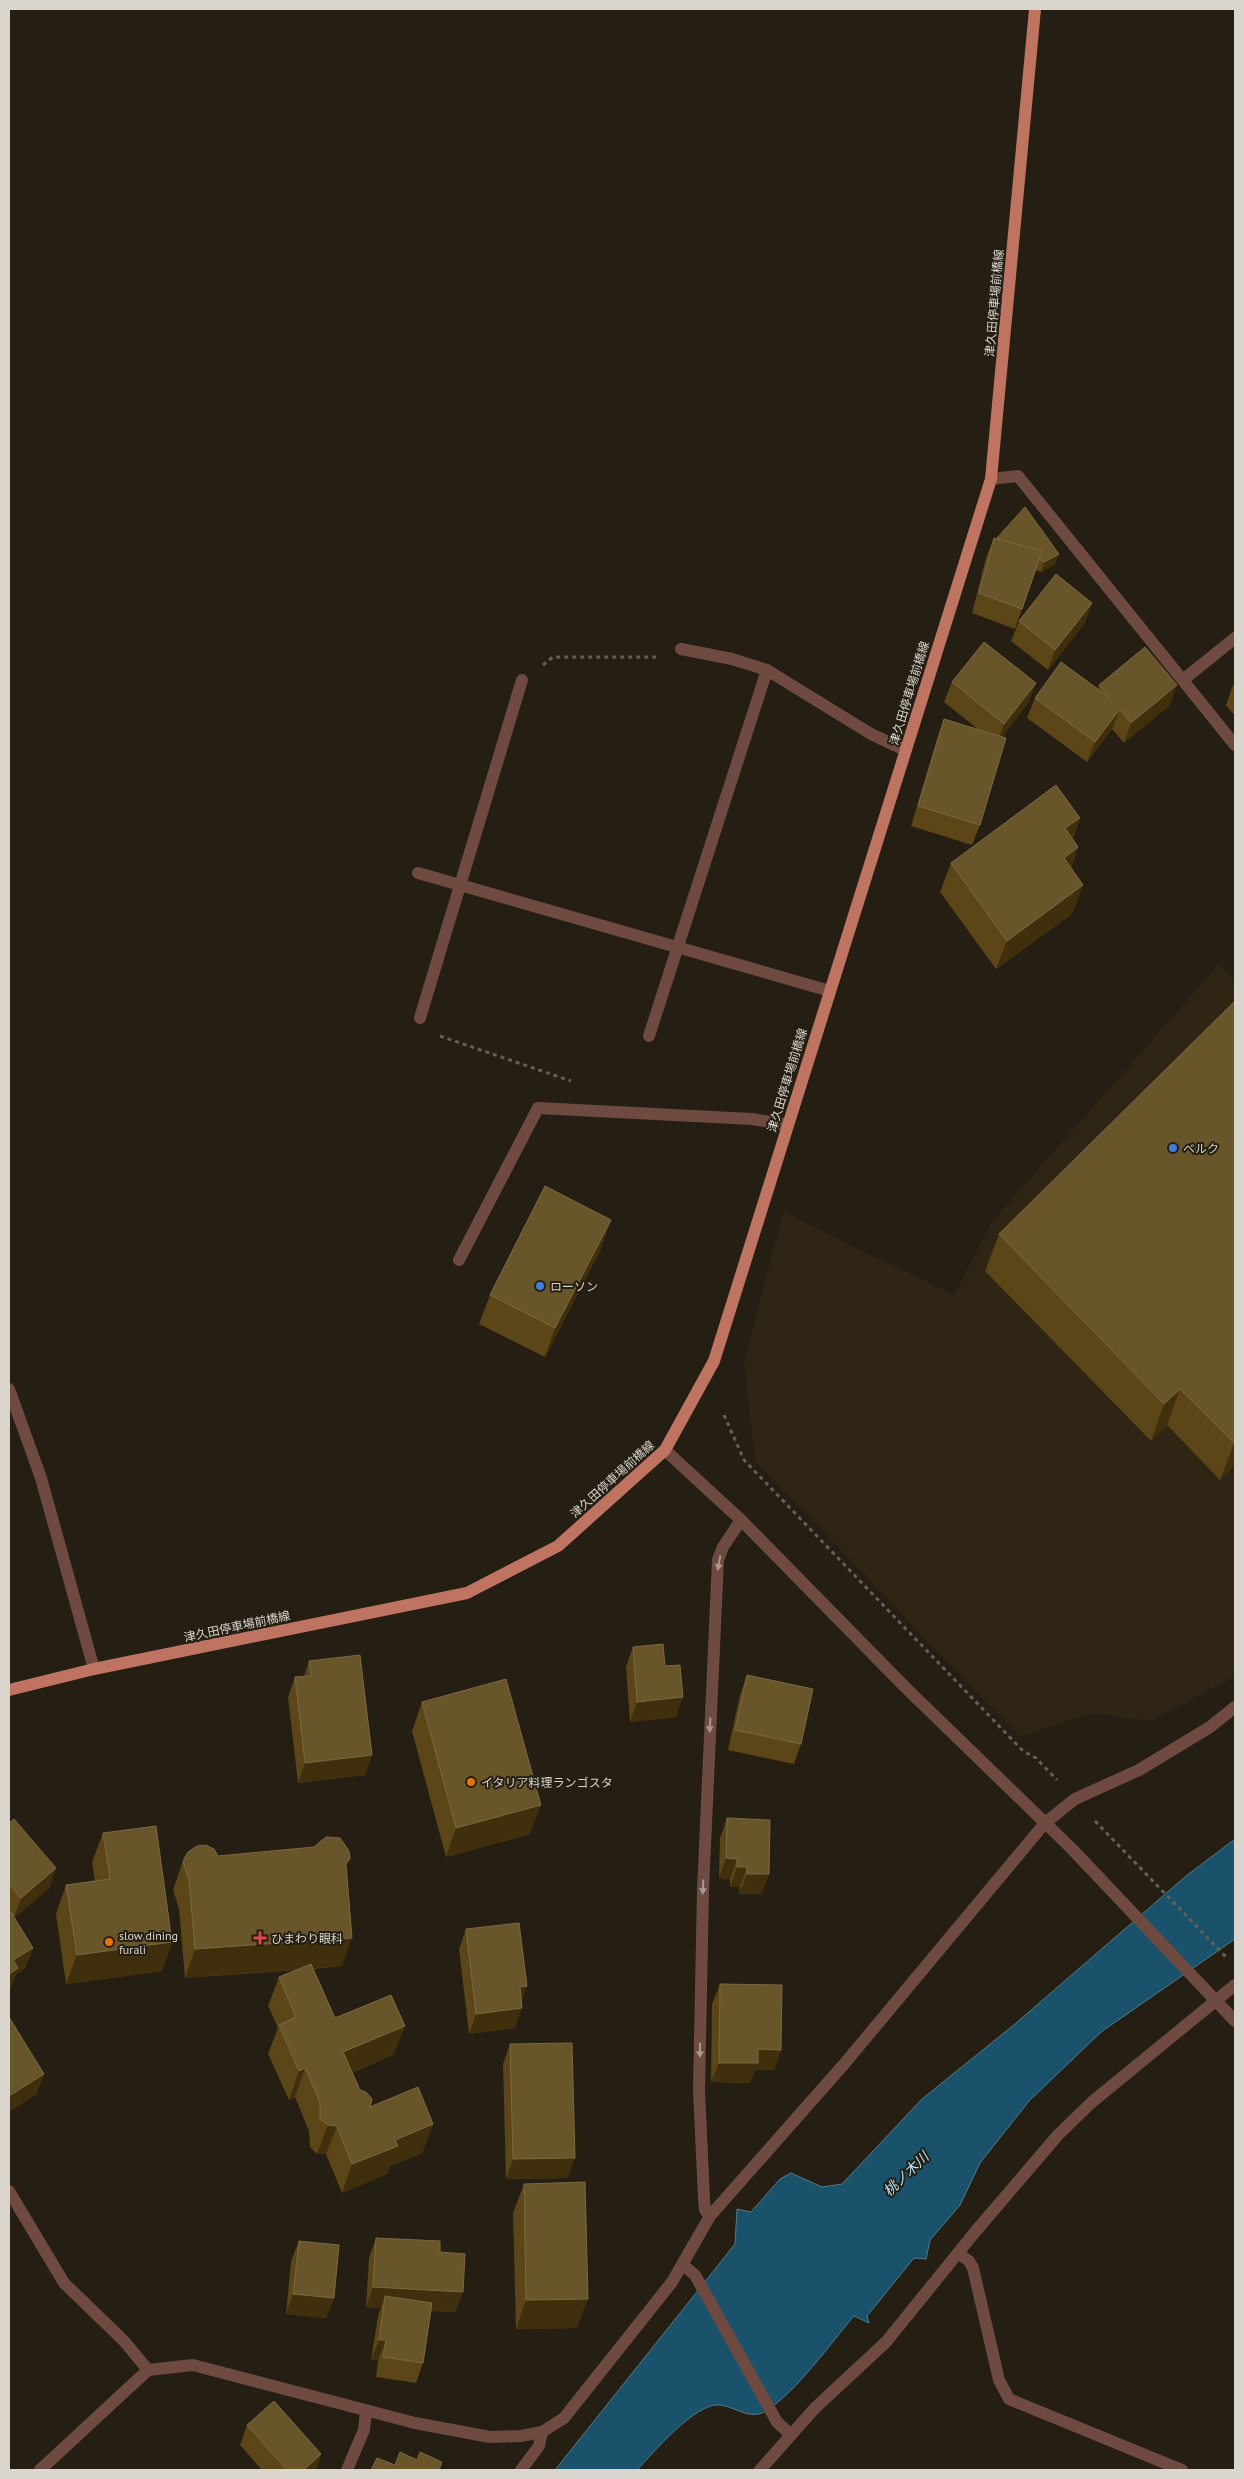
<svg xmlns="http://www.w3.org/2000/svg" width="1244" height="2479" viewBox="0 0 1244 2479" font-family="'PT Sans','Noto Sans JP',sans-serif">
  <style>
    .built { fill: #2e2514 }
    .water { fill: #1a526b; stroke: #547a89 }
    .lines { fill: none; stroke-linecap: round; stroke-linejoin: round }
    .path { stroke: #656056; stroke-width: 3; stroke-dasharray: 4 4; stroke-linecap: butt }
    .minor { stroke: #6f4a41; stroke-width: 12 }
    .major { stroke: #bf7361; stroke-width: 12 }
    .wall { fill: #5c4516 }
    .shaded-wall { fill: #402f0c }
    .building { fill: #69552a; stroke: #7b6943 }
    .oneway { fill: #aa978f }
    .shop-dot { fill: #3f7fe0; stroke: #241e13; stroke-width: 2 }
    .food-dot { fill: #e8710a; stroke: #241e13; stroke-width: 2 }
    .health-dot { fill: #e0444e; stroke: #241e13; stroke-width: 2 }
    .labels { text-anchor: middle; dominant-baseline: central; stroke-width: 4; stroke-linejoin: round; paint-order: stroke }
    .street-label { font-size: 12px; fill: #dad6ce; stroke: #241e13 }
    .poi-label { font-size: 12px; fill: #dad6ce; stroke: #241e13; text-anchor: start }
    .water-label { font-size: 14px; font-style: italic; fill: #b6e5fe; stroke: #241e13 }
  </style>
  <rect width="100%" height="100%" fill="#241e13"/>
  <path class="built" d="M1219,964L1235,980V1677L1149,1721L1093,1713L1020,1737L755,1461L744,1363L783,1212L954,1295L991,1223Z"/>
  <path class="water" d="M1235,1839V1939L1101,2032L1029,2101L980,2163L960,2205L930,2240L926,2259L914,2258L867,2316L869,2323L854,2316C830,2344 797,2391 766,2411C750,2421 734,2406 719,2405C695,2403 653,2453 637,2470H555L735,2244L737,2209L751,2212L780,2179L791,2173L822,2187L842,2184L922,2099L1015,2024L1186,1876Z"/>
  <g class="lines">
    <g class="path">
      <path d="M543,665L553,657H656"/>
      <path d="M440,1036L571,1081"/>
      <path d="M724,1415L744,1460L1023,1751L1036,1758L1057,1780"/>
      <path d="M1095,1821L1228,1959"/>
    </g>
    <g class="minor">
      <path d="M991,479L1018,476L1235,745"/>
      <path d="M681,649L732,659L767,670L871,734L905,750"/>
      <path d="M1183,680L1235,638"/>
      <path d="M418,873L830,991"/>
      <path d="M420,1018L522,680"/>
      <path d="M649,1036L767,670"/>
      <path d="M459,1260L538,1108L752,1119L788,1125"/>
      <path d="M9,1389L41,1478L94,1669"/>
      <path d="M665,1450L741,1520L906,1688L1072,1849L1235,2021"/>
      <path d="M9,2191L64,2283L124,2341L148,2370"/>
      <path d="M710,2216L705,2210L704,2199L699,2090L703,1890L718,1560L723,1547L741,1520"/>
      <path d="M958,2253L969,2261L973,2268L999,2380L1009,2399L1182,2470"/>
      <path d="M683,2265L695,2275L777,2422L791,2435"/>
      <path d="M40,2470L148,2370L193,2365L415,2423L490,2437L521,2436L542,2432L564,2418L672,2282L710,2216L845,2063L1045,1823L1075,1799L1139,1770L1210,1727L1235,1707"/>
      <path d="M347,2470L364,2430L366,2411"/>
      <path d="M521,2470L539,2446L542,2432"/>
      <path d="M760,2470L815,2408L886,2342L975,2232L1058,2135L1092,2102L1235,1985"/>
    </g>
    <path class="major" d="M9,1690L94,1669L467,1593L558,1546L665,1450L714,1361L991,479L1035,9"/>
  </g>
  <g class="wall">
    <path d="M994,538L997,539V538L1055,564L1041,572L1036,570L1015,629L972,613L986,558Z"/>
    <path d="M1019,621L1085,623L1048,670L1011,641Z"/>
    <path d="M952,682L1036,683L1028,703L1002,737L980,825L972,845L911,826L937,739L944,719L979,730L944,702Z"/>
    <path d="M1235,683V716L1226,705L1233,685Z"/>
    <path d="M1099,685L1170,705L1124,743L1112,729L1087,762L1027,718L1035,698L1098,689Z"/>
    <path d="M1080,818L1073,839L1078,847L1071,868L1083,885L1072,914L996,969L940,892L951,863Z"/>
    <path d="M1235,1001V1465L1220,1480L1167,1425L1151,1441L985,1271L999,1234Z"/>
    <path d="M601,1249L545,1357L479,1324L490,1295Z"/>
    <path d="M633,1647L665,1666L676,1717L630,1722L626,1667Z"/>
    <path d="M309,1661L372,1755L365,1775L298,1783L288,1697L295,1677L304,1676Z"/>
    <path d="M747,1675L801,1744L794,1764L728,1750L740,1695Z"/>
    <path d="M422,1702L530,1834L446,1857L412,1731Z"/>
    <path d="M727,1818L769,1874L761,1894H739L740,1887H730V1879L719,1878L720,1838Z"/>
    <path d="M9,1823L56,1868L49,1888L14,1918L33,1948L25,1968L16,1974L10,1988L9,1989Z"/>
    <path d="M103,1833L172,1942L162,1971L66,1984L56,1914L66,1885L95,1881L92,1862Z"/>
    <path d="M183,1861L347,1867L342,1966L313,1969L335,2018L394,2054L352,2073L360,2090L370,2107L433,2124L422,2153L390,2166L387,2174L342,2193L326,2154H317L310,2147L309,2131L295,2097L289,2100L268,2054L278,2028L268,2006L279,1977L297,1970L185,1978L179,1909L173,1890Z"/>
    <path d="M466,1929L521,2001L515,2028L469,2034L459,1949Z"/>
    <path d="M720,1984L781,2050L774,2070H755L750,2083L711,2082L712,2004Z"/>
    <path d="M510,2044L568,2178L506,2179L503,2064Z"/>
    <path d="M524,2184L577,2328L516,2329L513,2213Z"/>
    <path d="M376,2238L440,2252L463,2292L455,2312L431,2311L423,2363L416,2383L376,2377L378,2360H371L378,2316L381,2308L366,2307L369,2258Z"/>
    <path d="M299,2241L334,2298L326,2318L286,2314L291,2261Z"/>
    <path d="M247,2425L321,2454L316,2470H262L240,2445Z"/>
  </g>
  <g class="shaded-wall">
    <path d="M1059,554L1055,564L1041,572L1044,562Z"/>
    <path d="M1092,603L1085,623L1048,670L1055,650Z"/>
    <path d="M1036,683L1028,703L997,744L1004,724Z"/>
    <path d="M1177,685L1170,705L1124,743L1131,723Z"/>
    <path d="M1120,709L1112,729L1087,762L1095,742Z"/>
    <path d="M1080,818L1070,847L1065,828Z"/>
    <path d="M1078,847L1068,876L1064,858Z"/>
    <path d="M1083,885L1072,914L996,969L1007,941Z"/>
    <path d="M611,1220L601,1249L545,1357L555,1328Z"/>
    <path d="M1180,1389L1167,1425L1151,1441L1164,1404Z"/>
    <path d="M1235,1441V1465L1220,1480L1234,1443Z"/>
    <path d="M683,1697L676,1717L630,1722L637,1702Z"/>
    <path d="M372,1755L365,1775L298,1783L305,1763Z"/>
    <path d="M541,1805L530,1834L446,1857L456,1828Z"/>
    <path d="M726,1858L737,1859L730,1879L719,1878Z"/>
    <path d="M737,1867H747L740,1887H730Z"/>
    <path d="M56,1868L49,1888L14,1918L21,1898Z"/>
    <path d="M747,1874H769L761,1894H739Z"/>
    <path d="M352,1938L342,1966L185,1978L195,1949Z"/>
    <path d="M172,1942L162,1971L66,1984L77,1955Z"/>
    <path d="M33,1948L25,1968L16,1974L10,1988L9,1989V1970L13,1960Z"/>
    <path d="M527,1986L520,2006V1987Z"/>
    <path d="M522,2008L515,2028L469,2034L476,2014Z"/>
    <path d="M405,2026L394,2054L333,2081L343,2052Z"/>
    <path d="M758,2049L781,2050L774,2070H755L750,2083L711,2082L719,2063Z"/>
    <path d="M305,2068L295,2097L289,2100L299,2071Z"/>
    <path d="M44,2074L37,2094L9,2112V2096Z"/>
    <path d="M433,2124L422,2153L390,2166L387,2174L342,2193L352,2164L395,2140Z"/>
    <path d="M328,2125L337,2126L326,2154H317Z"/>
    <path d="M575,2158L568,2178L506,2179L513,2159Z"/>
    <path d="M373,2287L463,2292L455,2312L384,2308L385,2296L381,2308L366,2307Z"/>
    <path d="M293,2294L334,2298L326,2318L286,2314Z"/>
    <path d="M588,2299L577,2328L516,2329L526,2300Z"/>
    <path d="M379,2340H386L378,2360H371Z"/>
    <path d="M321,2454L316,2470H304Z"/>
  </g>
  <g class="building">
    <path d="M1025,507L1059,554L1044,562L1039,559L1042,551L1001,540L997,538Z"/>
    <path d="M994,538L1042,551L1022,609L979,593Z"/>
    <path d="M1056,574L1092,603L1055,650L1019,621Z"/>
    <path d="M984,642L1036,683L1004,724L952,682Z"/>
    <path d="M1145,647L1177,685L1131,723L1120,709L1095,742L1035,698L1061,662L1110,698L1099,685Z"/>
    <path d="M944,719L1006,738L980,825L918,806Z"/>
    <path d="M1056,785L1080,818L1065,828L1078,847L1064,858L1083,885L1007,941L951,863Z"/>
    <path d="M1235,1001V1441L1234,1443L1180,1389L1164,1404L999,1234Z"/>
    <path d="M545,1186L611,1220L555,1328L490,1295Z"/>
    <path d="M663,1644L665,1666L680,1665L683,1697L637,1702L633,1647Z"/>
    <path d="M360,1655L372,1755L305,1763L295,1677L311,1676L309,1661Z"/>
    <path d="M747,1675L813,1689L801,1744L735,1730Z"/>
    <path d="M506,1679L541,1805L456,1828L422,1702Z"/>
    <path d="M727,1818L770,1820L769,1874H747V1867H737V1859L726,1858Z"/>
    <path d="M14,1819L56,1868L21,1898L9,1884V1823Z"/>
    <path d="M156,1826L172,1942L77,1955L66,1885L110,1879L103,1833Z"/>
    <path d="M326,1837L340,1838L349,1851L350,1859L346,1864L352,1938L195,1949L189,1880L183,1861L188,1852L197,1846L206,1845L214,1849L218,1856L314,1847Z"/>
    <path d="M9,1909L33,1948L13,1960L18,1968L9,1974Z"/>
    <path d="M519,1923L527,1986L520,1987L522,2008L476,2014L466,1929Z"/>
    <path d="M311,1964L335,2018L391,1995L405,2026L343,2052L360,2090L366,2092L372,2099L370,2107L418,2087L433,2124L395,2140L398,2146L352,2164L337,2126L328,2125L320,2119V2102L305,2068L299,2071L279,2025L296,2017L279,1977Z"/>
    <path d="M720,1984L782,1985L781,2050L758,2049V2063H719Z"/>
    <path d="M9,2017L44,2074L9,2096Z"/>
    <path d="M572,2043L575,2158L513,2159L510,2044Z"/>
    <path d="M585,2182L588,2299L526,2300L524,2184Z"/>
    <path d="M376,2238L440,2241V2252L465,2254L463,2292L373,2287Z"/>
    <path d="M299,2241L339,2245L334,2298L293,2294Z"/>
    <path d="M385,2296L432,2303L423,2363L383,2357L386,2340H379Z"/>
    <path d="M274,2401L321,2454L304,2470H287L247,2425Z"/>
    <path d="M400,2452L417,2460L420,2452L442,2462L439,2470H371L377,2458L395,2465Z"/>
  </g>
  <defs><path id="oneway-solid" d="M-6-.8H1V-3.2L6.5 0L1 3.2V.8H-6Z" transform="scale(1.25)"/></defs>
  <g class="oneway">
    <use href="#oneway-solid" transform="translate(719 1563) rotate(100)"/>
    <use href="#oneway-solid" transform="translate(710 1725) rotate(93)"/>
    <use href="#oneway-solid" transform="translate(703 1887) rotate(92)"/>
    <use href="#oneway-solid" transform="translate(700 2050) rotate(91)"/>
  </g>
  <g class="shop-dot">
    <circle cx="1173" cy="1148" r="5"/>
    <circle cx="540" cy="1286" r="5"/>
  </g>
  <g class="food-dot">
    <circle cx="471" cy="1782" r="5"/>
    <circle cx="109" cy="1942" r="5"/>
  </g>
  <path class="health-dot" d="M257.5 1930.5h5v5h5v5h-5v5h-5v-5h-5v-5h5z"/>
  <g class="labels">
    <g class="street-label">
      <text transform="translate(994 303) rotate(-85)">津久田停車場前橋線</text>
      <text transform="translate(909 693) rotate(-73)">津久田停車場前橋線</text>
      <text transform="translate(787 1080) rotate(-73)">津久田停車場前橋線</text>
      <text transform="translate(612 1479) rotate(-42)">津久田停車場前橋線</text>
      <text transform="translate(237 1626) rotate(-12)">津久田停車場前橋線</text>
    </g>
    <g class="poi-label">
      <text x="1183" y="1148">ベルク</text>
      <text x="550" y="1286">ローソン</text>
      <text x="481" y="1782">イタリア料理ランゴスタ</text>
      <text x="119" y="1935">slow dining<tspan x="119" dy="14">furali</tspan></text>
      <text x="271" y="1938">ひまわり眼科</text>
    </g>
    <g class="water-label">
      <text transform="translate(906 2174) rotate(-44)">桃ノ木川</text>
    </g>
  </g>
  <rect width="1244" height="2479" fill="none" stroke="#dad6ce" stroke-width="20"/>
</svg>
